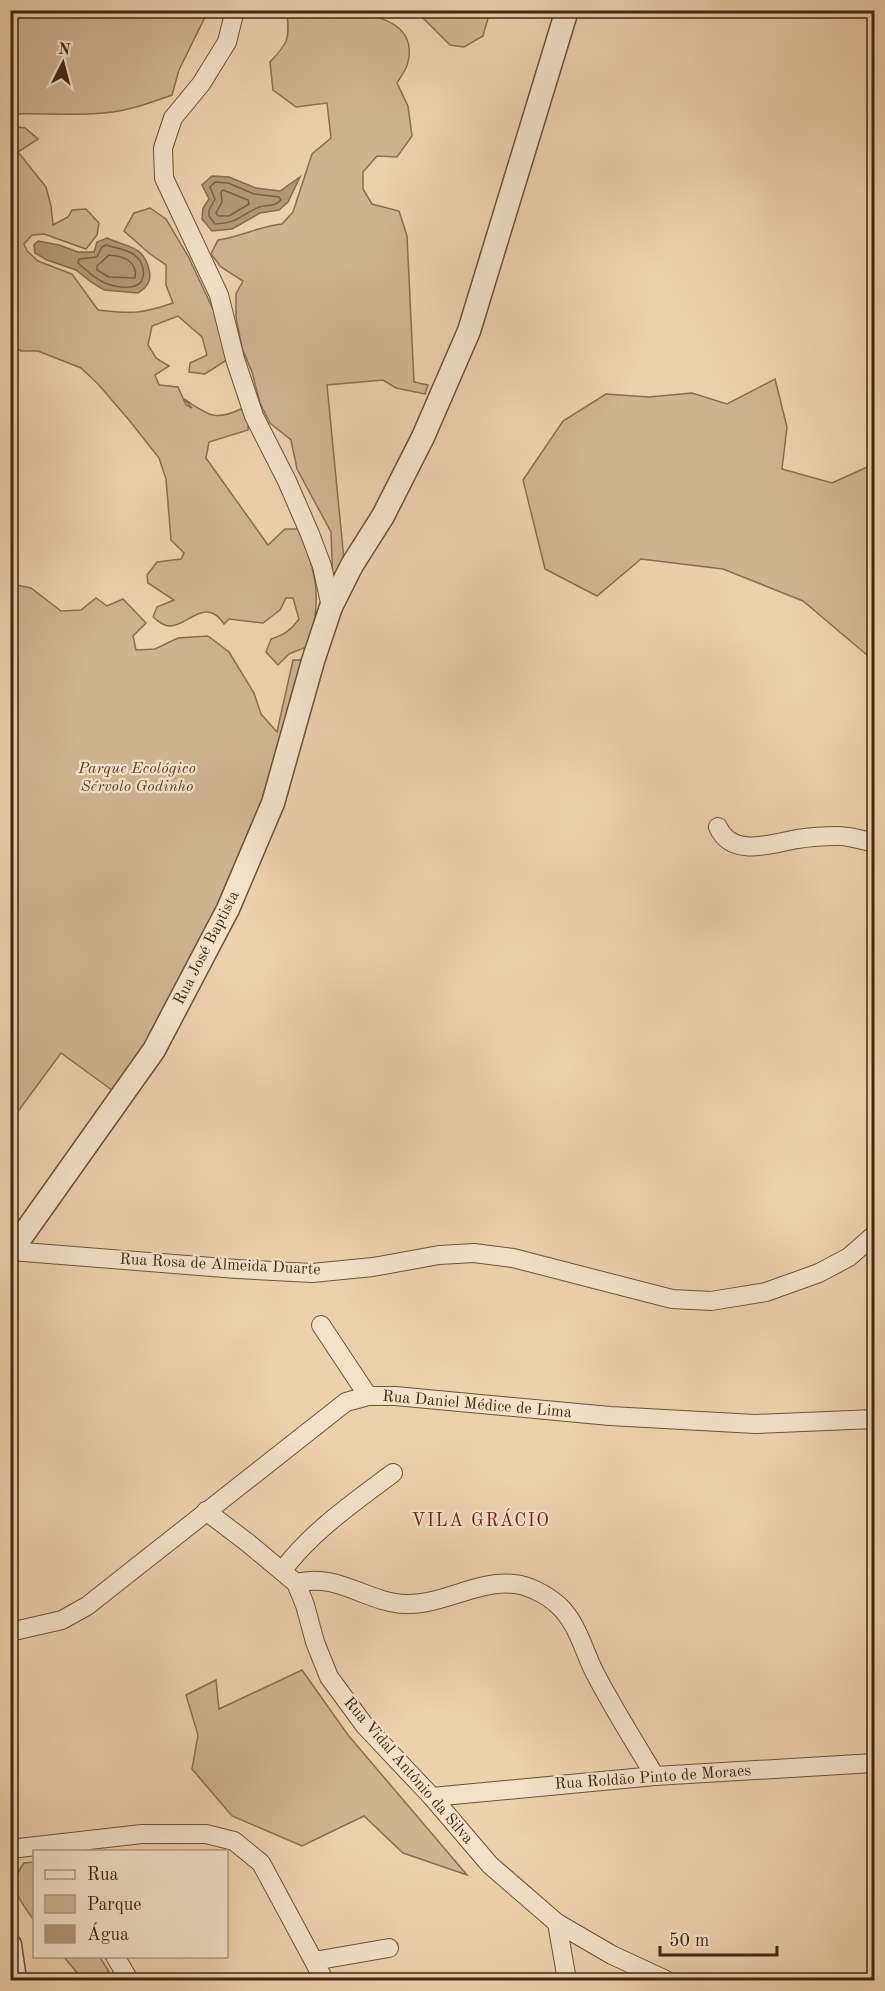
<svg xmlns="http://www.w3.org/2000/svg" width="885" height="1991" viewBox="0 0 885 1991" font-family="'Old Standard TT',serif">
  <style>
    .green { fill: #cfb492; stroke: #886e50; stroke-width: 1.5 }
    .water { fill: #b29877; stroke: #856b4d; stroke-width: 1.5 }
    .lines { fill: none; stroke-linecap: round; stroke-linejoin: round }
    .shore { stroke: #7a6043; stroke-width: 1.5 }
    .minor-casing { stroke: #6c5236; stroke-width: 20 }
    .tertiary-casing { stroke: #6c5236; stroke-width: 25 }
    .minor { stroke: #f3e1ca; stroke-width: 18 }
    .tertiary { stroke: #f3e1ca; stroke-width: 22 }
    .labels { text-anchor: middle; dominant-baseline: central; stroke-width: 4.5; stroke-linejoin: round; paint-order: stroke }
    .park-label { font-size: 16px; font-style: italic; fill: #5d4429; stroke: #f3e1ca }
    .street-label { font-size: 16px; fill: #41280f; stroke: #f3e1ca }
    .neighbourhood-label { font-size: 18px; letter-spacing: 1.5px; fill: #7a1f14; stroke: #f3e1ca }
  </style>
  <rect width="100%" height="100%" fill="#ecd1ad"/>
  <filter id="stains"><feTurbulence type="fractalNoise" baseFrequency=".00333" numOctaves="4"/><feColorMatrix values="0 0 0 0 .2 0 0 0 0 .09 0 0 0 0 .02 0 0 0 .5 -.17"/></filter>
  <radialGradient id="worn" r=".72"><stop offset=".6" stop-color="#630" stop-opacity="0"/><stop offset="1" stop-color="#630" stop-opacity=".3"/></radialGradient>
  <g class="green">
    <path d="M10,11L11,10L208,11L179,70L172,95C150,103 128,111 104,113C74,116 41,113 11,114Z"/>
    <path d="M287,11C322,11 422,3 408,62C407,69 401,76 397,83L408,106L412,136L397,157L377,156L363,172V189L372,204L399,211L407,236L414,382L428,385L425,394L396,388L383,380L327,385L345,570L333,588L331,532L297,469L291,440L270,423L260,403L252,372L242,348L236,317V294L243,281L221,267L211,254L218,240C240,237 260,226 282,224L293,212L312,154L331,138L327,103L296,107L273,90L270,62C290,41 289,39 287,11Z"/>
    <path d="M490,11L483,36L464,47L450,45L416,11Z"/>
    <path d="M10,126L25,128L38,139L18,152L46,187L51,206L53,225L68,217L72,210L86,209L99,223L97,235L86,249L44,234L32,235L24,244L27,251L38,261L72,274L98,310C131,314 141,314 173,303L166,285V265L150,254L124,231L134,213L150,208L166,219L188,256L226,337L228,359L205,374L189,372L190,363L207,355L202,337L178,316L152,326L148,345L156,358L169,366L155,375L159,385L178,387L186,405L192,408L184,399C208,414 213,422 241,409L249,417L248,430L209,442L206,458L268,545L285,529H299C317,575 322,597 309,646L289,654L278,665L266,652L271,639C284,635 291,630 299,619L293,598H286L280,610L263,623L229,619L224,624C222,621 218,616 214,614C197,605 181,631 165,625C161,624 157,620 153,617L157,607L174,600L148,583L147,575L157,562L181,559L184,553L171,540L166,479L159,458L129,420L98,384L81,368L38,351H21L11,345Z"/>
    <path d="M775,379L787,427L782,469L832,483L874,464V661L803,601L723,569L641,559L597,596L545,569L523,480L563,421L606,394L649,397L692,393L727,404Z"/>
    <path d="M11,584L31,588L61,611L81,610L96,598L107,606L123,599L146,623L133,636L136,650L155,649L178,638L208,636L229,652L254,693L261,714L277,732L293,660H304L275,771L209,934L116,1093L61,1053L11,1121Z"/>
    <path d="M302,1670L348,1735L467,1875L403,1853L364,1816L302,1846L232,1816L192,1769L198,1735L186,1695L216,1680L219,1709Z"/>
    <path d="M34,1862V1920C19,1901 7,1885 24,1863Z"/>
    <path d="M64,1957H100L114,1980H83Z"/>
  </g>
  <g class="water">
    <path d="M212,176L229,177L256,188L280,191L300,177L288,202L279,210L260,213L232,229L212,231L202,219L203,208L209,199L202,185Z"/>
    <path d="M107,238C126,247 144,245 149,270C152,281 147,287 138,293L104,290L91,282L76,270L47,260L35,253L34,245L38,241L59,245L78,252H94L97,242Z"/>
  </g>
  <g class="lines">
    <g class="shore">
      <path d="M215,182L228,183L254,194L279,197L281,200C274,208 265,204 257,208C239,216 238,223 215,224L209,216V210L215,199L210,187Z"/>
      <path d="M223,190L248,200L249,204L229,216H218L216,213L222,202L221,192Z"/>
      <path d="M106,245C115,248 125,249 133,254C139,258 142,263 143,269C148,292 118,289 105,283C94,278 86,270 78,263L79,259L97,257L102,247Z"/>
      <path d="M109,255C123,256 138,261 135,278L109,277L97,270V266Z"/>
    </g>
    <g class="minor-casing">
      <g id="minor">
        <path d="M235,10L227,42L201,84L173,118L163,148L164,178L219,295L235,359L254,416L287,481L310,534L322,566L331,607"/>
        <path d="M718,827C732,858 770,844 797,839C810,837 825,836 838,836C850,836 863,840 874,843"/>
        <path d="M11,1251L237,1269L312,1273L373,1267L439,1255L474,1253L513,1258L672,1299L711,1301L766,1292L819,1273L849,1257L874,1235"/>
        <path d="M321,1325L368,1396"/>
        <path d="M206,1511L248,1543L296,1583L305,1605L315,1642L329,1677L365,1726L432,1797L490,1865L557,1923L612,1955L666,1980"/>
        <path d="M282,1571C312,1531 353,1503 393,1473"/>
        <path d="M296,1583C338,1572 367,1603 406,1604C443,1605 477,1580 514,1584C528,1585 547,1595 558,1605C579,1624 584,1654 597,1677C615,1711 635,1743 655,1776"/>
        <path d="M10,1632L62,1620L87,1606L346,1402L368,1396H395L610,1416L755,1424L874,1419"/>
        <path d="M432,1797L655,1776L874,1763"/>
        <path d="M10,1849L142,1834H206L234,1841L261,1863L324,1980"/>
        <path d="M557,1923L567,1980"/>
        <path d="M115,1956L129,1980"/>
        <path d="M314,1961L389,1948"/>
      </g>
    </g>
    <g class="tertiary-casing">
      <g id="tertiary">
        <path d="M10,1253L154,1050L228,909L273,803L313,661L331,607L352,565L383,516L423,437L469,331L567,10"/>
        <path d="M10,1945L15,1980"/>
      </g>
    </g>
    <use href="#minor" class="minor"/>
    <use href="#tertiary" class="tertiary"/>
  </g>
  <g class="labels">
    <g class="park-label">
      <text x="137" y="769">Parque Ecológico<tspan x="137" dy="18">Sérvolo Godinho</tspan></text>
    </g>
    <g class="street-label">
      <text transform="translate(207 948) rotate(-63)">Rua José Baptista</text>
      <text transform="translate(220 1265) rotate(3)">Rua Rosa de Almeida Duarte</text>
      <text transform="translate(477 1405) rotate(5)">Rua Daniel Médice de Lima</text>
      <text transform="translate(408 1771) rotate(49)">Rua Vidal Antônio da Silva</text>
      <text transform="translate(653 1778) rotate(-4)">Rua Roldão Pinto de Moraes</text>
    </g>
    <g class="neighbourhood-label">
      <text x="481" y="1521">VILA GRÁCIO</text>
    </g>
  </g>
  <rect width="885" height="1991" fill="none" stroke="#ecd1ad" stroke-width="36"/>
  <rect x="12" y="12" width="861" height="1967" fill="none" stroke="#41280f" stroke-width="3"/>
  <rect x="18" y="18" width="849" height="1955" fill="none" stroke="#41280f" stroke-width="1.5"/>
  <rect x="33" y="1850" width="195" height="108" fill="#f3e1ca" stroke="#ac977f" stroke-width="1.5"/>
  <rect x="45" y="1870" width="30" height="9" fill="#f3e1ca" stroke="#ac977f" stroke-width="1.5"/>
  <text x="87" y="1880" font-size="18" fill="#41280f">Rua</text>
  <rect x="45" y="1895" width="30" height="18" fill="#cfb492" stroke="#ac977f" stroke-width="1.5"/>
  <text x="87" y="1910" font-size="18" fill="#41280f">Parque</text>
  <rect x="45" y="1925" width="30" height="18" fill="#b29877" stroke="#ac977f" stroke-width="1.5"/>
  <text x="87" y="1940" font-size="18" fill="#41280f">Água</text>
  <g transform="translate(63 63) rotate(6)" stroke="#f3e1ca" stroke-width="4.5" paint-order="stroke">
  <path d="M0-4.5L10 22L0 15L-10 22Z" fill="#41280f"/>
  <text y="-9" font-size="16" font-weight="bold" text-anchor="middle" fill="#41280f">N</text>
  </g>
  <path d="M660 1946v9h117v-9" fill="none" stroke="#41280f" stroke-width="3"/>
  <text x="669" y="1946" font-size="18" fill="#41280f" stroke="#f3e1ca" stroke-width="4.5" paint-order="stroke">50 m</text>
  <rect width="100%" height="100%" filter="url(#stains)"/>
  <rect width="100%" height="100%" fill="url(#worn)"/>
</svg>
